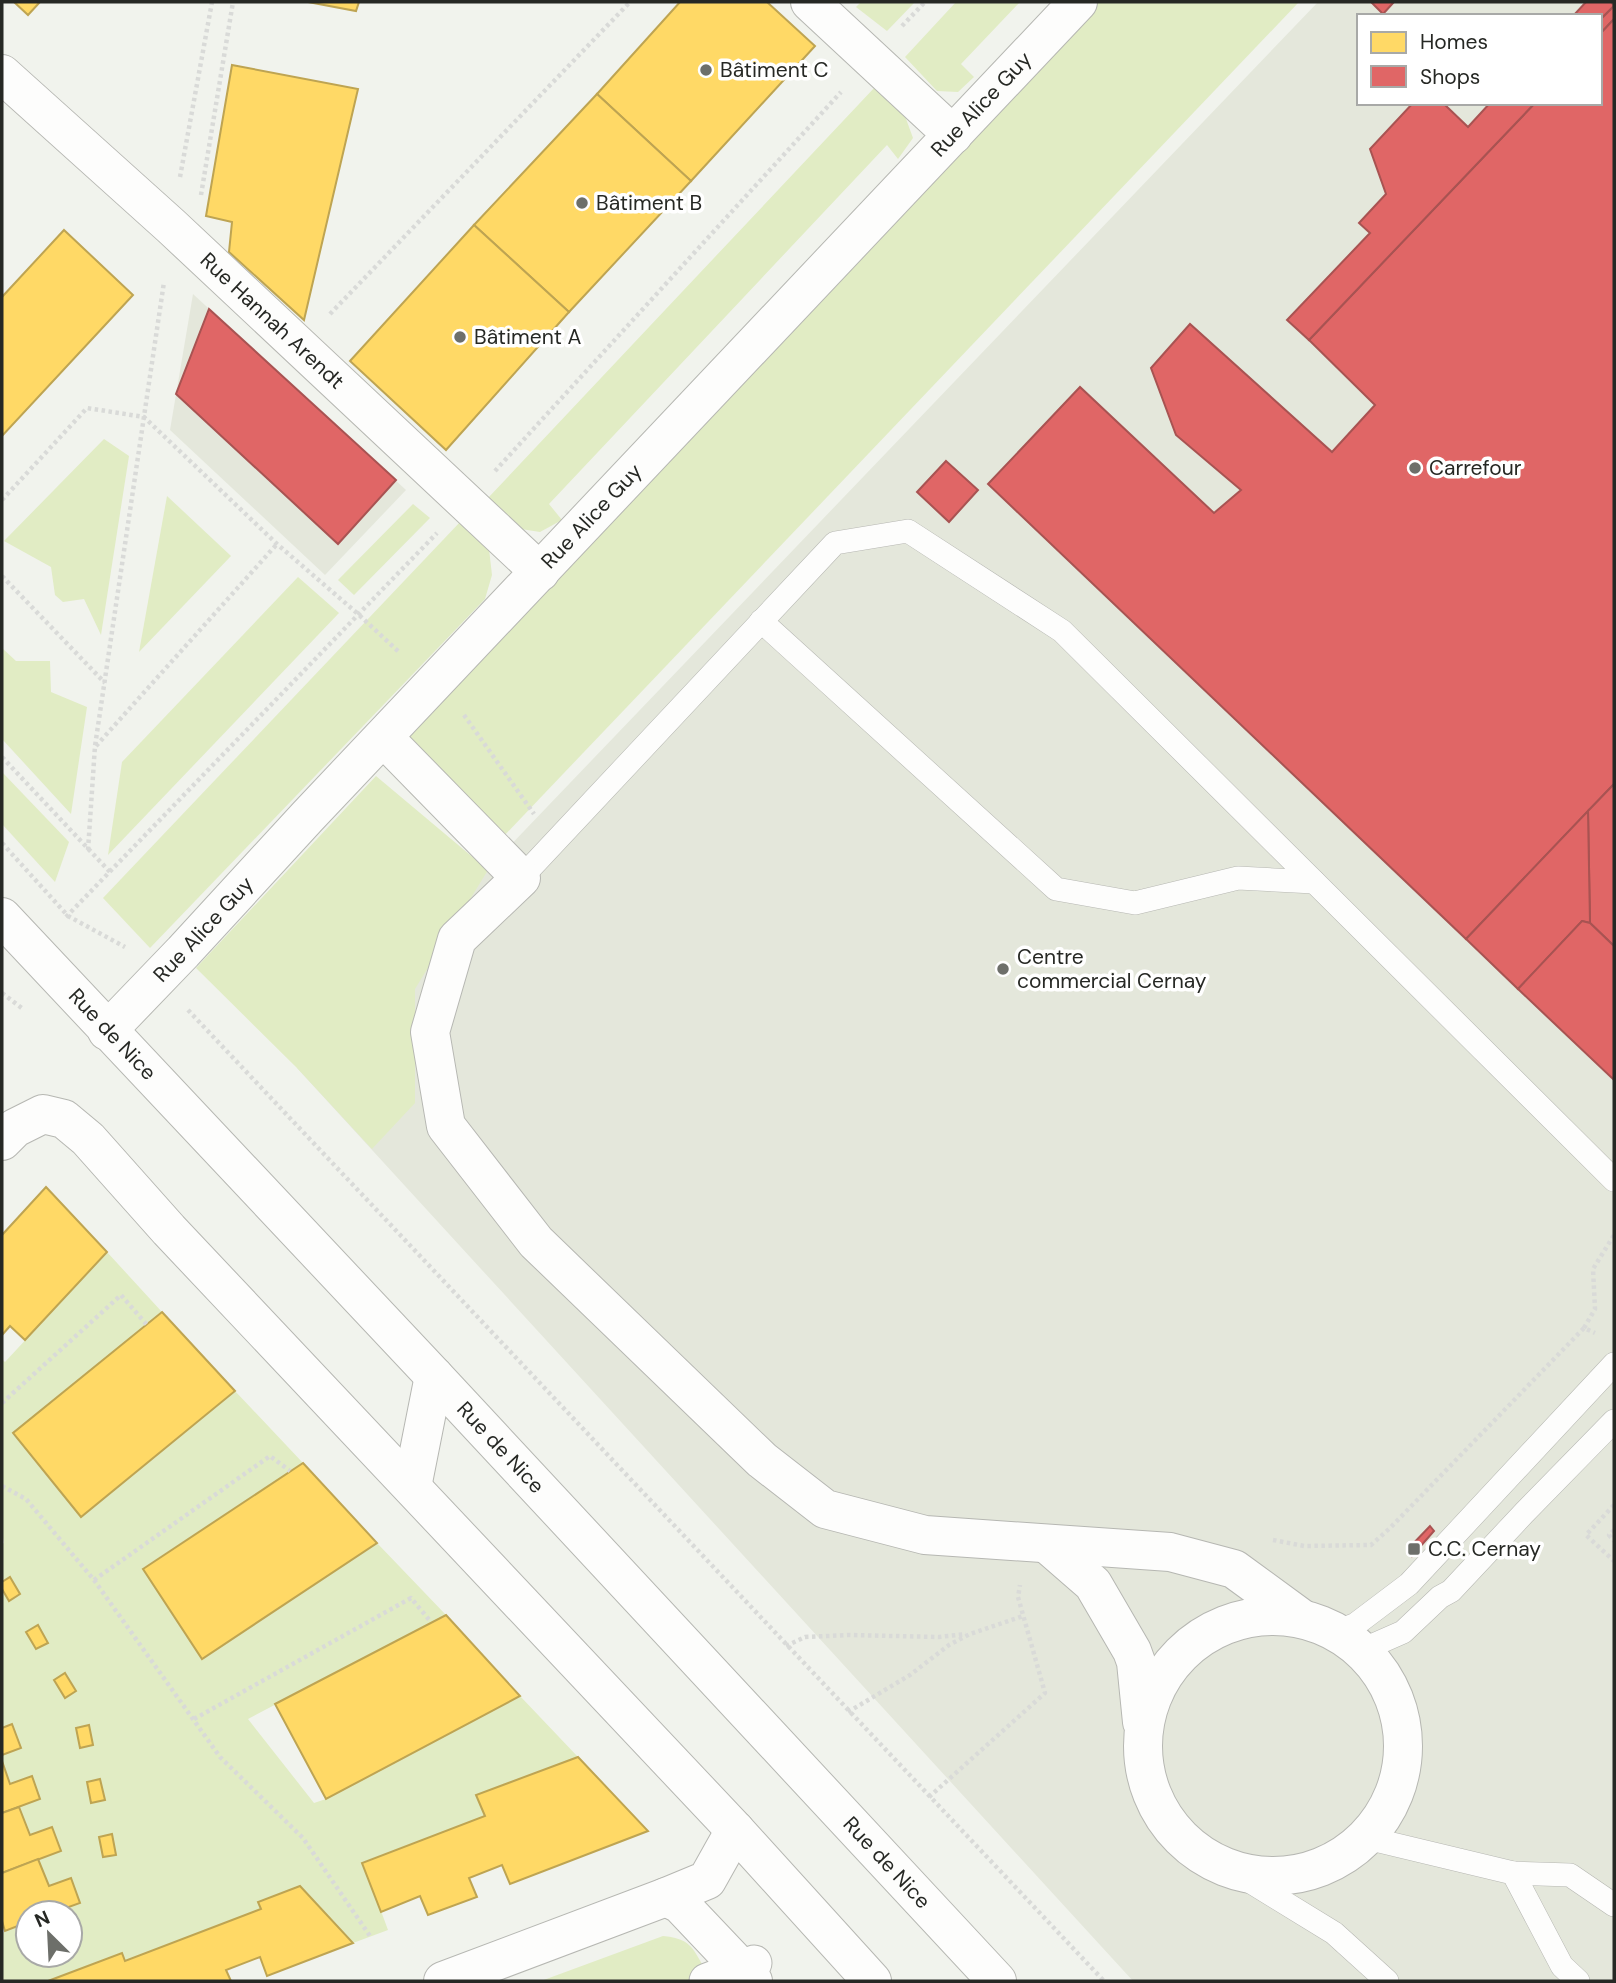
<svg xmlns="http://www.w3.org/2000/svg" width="1616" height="1983" viewBox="0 0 1616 1983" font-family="'DM Sans',sans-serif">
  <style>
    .built { fill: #e4e7db; fill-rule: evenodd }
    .green { fill: #e1ecc4; fill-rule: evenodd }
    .homes { fill: #ffd966; stroke: #bea452; stroke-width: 2 }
    .shops { fill: #e06666; stroke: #a85352; stroke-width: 2 }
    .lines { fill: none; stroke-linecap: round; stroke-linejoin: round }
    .service-casing { stroke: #b6b7b2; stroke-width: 24 }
    .pedestrian-casing { stroke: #b6b7b2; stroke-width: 37 }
    .minor-casing { stroke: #b6b7b2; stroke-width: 40 }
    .path { stroke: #d9dad8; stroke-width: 4.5; stroke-dasharray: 3.5 3.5; stroke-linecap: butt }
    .service { stroke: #fdfdfc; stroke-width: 23 }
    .pedestrian { stroke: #fdfdfc; stroke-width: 35 }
    .minor { stroke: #fdfdfc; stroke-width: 38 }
    .poi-dot { fill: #6d6f6a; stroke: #fff; stroke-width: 2.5 }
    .labels { text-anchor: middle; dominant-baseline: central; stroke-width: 7; stroke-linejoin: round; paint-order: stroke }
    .poi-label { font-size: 21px; fill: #262824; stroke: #fff; text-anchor: start }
    .street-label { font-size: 21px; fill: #262824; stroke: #fff }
  </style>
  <rect width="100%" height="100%" fill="#f1f3ed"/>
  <g class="built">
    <path d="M1318,2H1614V1981H1133L297,1068ZM1359,16H1600V103H1359Z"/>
    <path d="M193,294L406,490L325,575L170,430Z"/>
  </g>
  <g class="green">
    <path d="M861,2H915L887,31L856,7Z"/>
    <path d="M956,2H1020L961,64L974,77L958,92L937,91L905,57Z"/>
    <path d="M1098,2H1299L502,838L406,735Z"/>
    <path d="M875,87L905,116L913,138L898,159L887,145L549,504L562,520L540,532L521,529L488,498Z"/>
    <path d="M104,439L129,456L101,635L84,599L63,602L55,595L51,567L4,541Z"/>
    <path d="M167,496L231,556L139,652Z"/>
    <path d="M413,504L430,518L354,595L338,580Z"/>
    <path d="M461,521L489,549L492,575L485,599L150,948L103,898Z"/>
    <path d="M298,577L339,613L108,855L122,762Z"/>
    <path d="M2,648L16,661H50L51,692L87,707L71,814L2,739Z"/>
    <path d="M2,772L69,842L55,882L2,824Z"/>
    <path d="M376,776L488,870L415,989V1103L372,1149L297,1068L196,968Z"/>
    <path d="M107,1252L162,1312L13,1433L81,1517L235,1391L303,1463L143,1568L202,1658L377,1543L446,1615L248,1719L314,1803L326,1799L520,1696L578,1757L476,1795L485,1816L363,1862L388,1930L353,1943L300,1886L259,1902L261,1909L125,1961L122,1953L48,1981H2V1933L28,1922V1955H70V1913H52L79,1903L49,1886L38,1859L60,1850L52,1827L30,1835L19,1807L40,1799L32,1776L10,1784L2,1761V1755L21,1748L12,1724L2,1728V1589L9,1601L20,1594L10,1577L2,1582V1544L4,1543L2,1532V1359L5,1362ZM38,1625L48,1643L37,1649L26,1632ZM89,1725L93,1745L81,1748L77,1728ZM100,1779L104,1800L91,1802L87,1782ZM111,1834L116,1854L103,1857L99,1837Z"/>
    <path d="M663,1936C701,1939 692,1960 716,1981H541Z"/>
  </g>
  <g class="homes">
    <path d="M14,2H40L28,15Z"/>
    <path d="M308,2H359L356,11Z"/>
    <path d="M680,2H767L815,46L691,181L597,94Z"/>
    <path d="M232,65L358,89L304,320L229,252L232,222L206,216Z"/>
    <path d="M597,94L691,181L569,312L474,225Z"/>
    <path d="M474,225L569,312L446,450L350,361Z"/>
    <path d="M64,230L133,295L2,436V297Z"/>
    <path d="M46,1187L107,1252L25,1340L10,1326L2,1335V1235Z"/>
    <path d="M162,1312L235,1391L81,1517L13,1433Z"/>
    <path d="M303,1463L377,1543L202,1659L143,1569Z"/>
    <path d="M10,1577L20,1594L9,1601L2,1589V1582Z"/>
    <path d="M446,1615L520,1696L326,1799L275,1704Z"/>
    <path d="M38,1625L48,1643L36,1649L26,1632Z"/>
    <path d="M65,1673L76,1691L65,1698L54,1680Z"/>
    <path d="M12,1724L21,1748L2,1755V1728Z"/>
    <path d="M89,1725L93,1745L80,1748L76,1728Z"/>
    <path d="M578,1757L648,1831L510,1884L502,1865L469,1878L477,1897L428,1915L420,1896L381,1912L362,1863L485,1816L476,1795Z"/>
    <path d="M2,1761L10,1784L32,1776L40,1799L2,1813Z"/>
    <path d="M100,1779L105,1800L91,1803L87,1782Z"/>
    <path d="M19,1807L30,1835L52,1827L61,1851L2,1873V1813Z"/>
    <path d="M112,1834L116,1855L103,1857L99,1837Z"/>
    <path d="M38,1859L49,1886L71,1878L80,1903L52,1913H28V1922L5,1931L2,1921V1873Z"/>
    <path d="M300,1886L353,1943L267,1976L260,1957L226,1970L231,1981H48L122,1953L125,1961L261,1909L258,1902Z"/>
  </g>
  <g class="shops">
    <path d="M1371,2H1394L1383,14Z"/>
    <path d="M1586,2H1611L1614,6L1600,20V16H1573Z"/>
    <path d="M1614,6V19L1600,34V20Z"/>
    <path d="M1614,19V784L1466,939L988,484L1080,387L1214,513L1241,490L1176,435L1151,368L1190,324L1332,452L1375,405L1309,340L1535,103H1600V34Z"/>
    <path d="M1413,103H1443L1468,127L1490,103H1535L1309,340L1287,320L1370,233L1359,223L1386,194L1370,149Z"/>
    <path d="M209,309L396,480L338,544L176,394Z"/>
    <path d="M946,461L978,490L949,522L917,492Z"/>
    <path d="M1614,784V946L1590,923L1588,811Z"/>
    <path d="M1588,811L1590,923L1582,921L1518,989L1466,939Z"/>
    <path d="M1582,921L1590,923L1614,946V1080L1518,989Z"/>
    <path d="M1430,1526L1434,1531L1412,1556L1408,1549Z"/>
  </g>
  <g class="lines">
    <g class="service-casing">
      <g id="service">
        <path d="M761,621L1056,889L1135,903L1238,878L1314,882"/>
        <path d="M521,878L835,543L908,531L1062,631L1614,1180"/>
        <path d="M1337,1632L1356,1624L1409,1584L1614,1364"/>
        <path d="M1362,1650L1403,1632L1440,1597L1451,1591L1524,1513L1614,1421"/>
        <path d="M1367,1838L1513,1873L1562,1966L1578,1981"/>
        <path d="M1233,1871L1334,1933L1387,1981"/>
        <path d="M1513,1873L1570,1875L1614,1905"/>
      </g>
    </g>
    <g class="pedestrian-casing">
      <path id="pedestrian" d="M707,1981L754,1963"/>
    </g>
    <g class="minor-casing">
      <g id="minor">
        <path d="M810,2L953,135"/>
        <path id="s1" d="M2,74L171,226L540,572"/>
        <path d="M384,738L521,878L457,939L430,1032L446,1126L536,1242L762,1460L825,1509L925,1535L1170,1552L1234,1569L1301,1618"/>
        <path id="s2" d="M2,917L434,1376L997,1981"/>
        <path id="s3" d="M107,1031L183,952L308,816L1078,2"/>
        <path d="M2,1141L15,1128L43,1114L64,1119L88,1139L169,1230L735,1830L872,1981"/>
        <path d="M412,1487L434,1376"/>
        <path d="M1047,1544L1093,1584L1132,1651L1136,1662L1142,1722"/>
        <circle cx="1273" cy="1746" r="130"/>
        <path d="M666,1897L680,1904L753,1981"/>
        <path d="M443,1981L666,1897L707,1880L735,1830"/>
      </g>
    </g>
    <g class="path">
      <path d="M902,26L925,2"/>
      <path d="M180,177L212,2"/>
      <path d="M201,195L233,2"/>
      <path d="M330,314L630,2"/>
      <path d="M495,471L841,92"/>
      <path d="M2,500L87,408L144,417L277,544L358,614L400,653"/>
      <path d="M2,576L105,683"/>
      <path d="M464,715L534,814"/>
      <path d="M96,746L277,544"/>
      <path d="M2,757L110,872"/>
      <path d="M2,843L68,916L125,947"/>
      <path d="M88,850L95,746L164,282"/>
      <path d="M66,917L437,533"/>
      <path d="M2,993L23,1009"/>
      <path d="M188,1010L1104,1981"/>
      <path d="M1584,1328L1595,1309L1593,1269L1614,1235"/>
      <path d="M2,1403L121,1295L147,1325"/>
      <path d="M2,1486L26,1499L94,1580L220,1757L303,1838L370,1936"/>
      <path d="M1614,1505L1586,1535L1614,1561"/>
      <path d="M1614,1530L1609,1535L1614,1541"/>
      <path d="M1273,1540L1304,1546L1371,1545L1390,1528L1584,1328L1595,1333"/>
      <path d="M94,1580L270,1456L290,1471"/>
      <path d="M786,1646L805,1637L849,1635L939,1637L966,1634"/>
      <path d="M848,1712L910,1675L949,1645L970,1634L1023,1616"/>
      <path d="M194,1719L411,1598L431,1622"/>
      <path d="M929,1797L1045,1693L1018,1597L1020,1585"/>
    </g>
    <use href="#service" class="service"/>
    <use href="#pedestrian" class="pedestrian"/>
    <use href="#minor" class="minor"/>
  </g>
  <g class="poi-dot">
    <circle cx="706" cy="70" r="7"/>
    <circle cx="582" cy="203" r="7"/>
    <circle cx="460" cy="337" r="7"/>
    <circle cx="1415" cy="468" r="7"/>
    <circle cx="1003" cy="969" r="7"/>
    <rect x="1407" y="1542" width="14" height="14" rx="3.5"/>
  </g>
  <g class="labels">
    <g class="poi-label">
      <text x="720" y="70">Bâtiment C</text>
      <text x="596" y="203">Bâtiment B</text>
      <text x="474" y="337">Bâtiment A</text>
      <text x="1429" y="468">Carrefour</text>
      <text x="1017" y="957">Centre<tspan x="1017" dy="24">commercial Cernay</tspan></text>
      <text x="1428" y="1549">C.C. Cernay</text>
    </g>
    <g class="street-label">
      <text stroke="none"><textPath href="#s3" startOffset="1274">Rue Alice Guy</textPath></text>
      <text stroke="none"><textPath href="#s1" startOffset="366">Rue Hannah Arendt</textPath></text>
      <text stroke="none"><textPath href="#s3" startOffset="707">Rue Alice Guy</textPath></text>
      <text stroke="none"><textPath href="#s3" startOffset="140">Rue Alice Guy</textPath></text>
      <text stroke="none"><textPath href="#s2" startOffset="161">Rue de Nice</textPath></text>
      <text stroke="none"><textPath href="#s2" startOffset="728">Rue de Nice</textPath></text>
      <text stroke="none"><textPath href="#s2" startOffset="1295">Rue de Nice</textPath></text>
    </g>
  </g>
  <rect width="1616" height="1983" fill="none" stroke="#262824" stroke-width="7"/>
  <rect x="1357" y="14" width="245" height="91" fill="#ffffff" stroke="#a8a9a7" stroke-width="2"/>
  <rect x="1371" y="32" width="35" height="21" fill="#ffd966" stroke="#a8a9a7" stroke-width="2"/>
  <text x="1420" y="49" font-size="21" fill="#262824">Homes</text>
  <rect x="1371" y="66" width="35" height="21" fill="#e06666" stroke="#a8a9a7" stroke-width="2"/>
  <text x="1420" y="84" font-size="21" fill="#262824">Shops</text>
  <g transform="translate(49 1934) rotate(336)"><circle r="33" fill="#ffffff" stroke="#a8a9a7" stroke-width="2"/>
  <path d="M0-5L12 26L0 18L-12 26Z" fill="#6d6f6a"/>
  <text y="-10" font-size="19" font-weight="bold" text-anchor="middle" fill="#262824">N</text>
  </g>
</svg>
